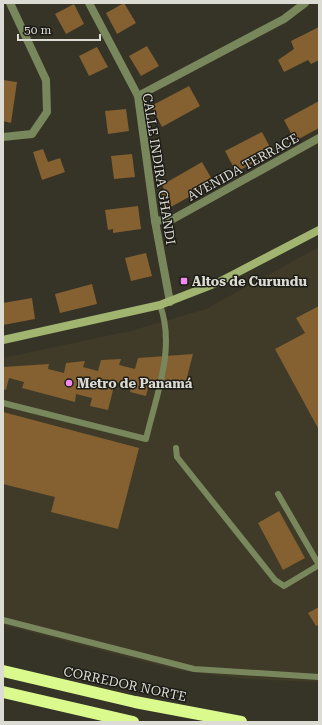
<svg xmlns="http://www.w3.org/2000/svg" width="322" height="725" viewBox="0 0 322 725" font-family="'Roboto Serif',serif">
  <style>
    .built { fill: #3f3b28 }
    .building { fill: #856031 }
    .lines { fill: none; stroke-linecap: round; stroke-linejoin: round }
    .lane { stroke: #79875c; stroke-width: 6 }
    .street { stroke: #79875c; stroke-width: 8 }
    .secondary { stroke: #a1b571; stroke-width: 8 }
    .highway { stroke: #dafa8d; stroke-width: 12 }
    .poi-dot { fill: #f489f0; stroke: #1c1b16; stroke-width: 1.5 }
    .labels { text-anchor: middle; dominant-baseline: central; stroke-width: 3; stroke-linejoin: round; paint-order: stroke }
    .street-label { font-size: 13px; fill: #dddcd4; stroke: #1c1b16 }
    .poi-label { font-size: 13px; font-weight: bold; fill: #dddcd4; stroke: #1c1b16; text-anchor: start }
  </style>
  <rect width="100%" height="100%" fill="#363427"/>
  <path class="built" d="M319,247V682L244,679L176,670L3,625V358L130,331L206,309Z"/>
  <g class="building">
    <path d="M124,3L136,23L117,34L106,13Z"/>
    <path d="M74,4L84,24L66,34L55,14Z"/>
    <path d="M319,27V60L311,64L308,60L284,72L278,60L294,49L291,41Z"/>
    <path d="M147,46L159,66L141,76L129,56Z"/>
    <path d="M97,47L108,67L89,76L79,56Z"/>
    <path d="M3,80L17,82L11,123L3,121Z"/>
    <path d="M189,86L200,106L162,127L151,106Z"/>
    <path d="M319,101V128L295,141L284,120Z"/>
    <path d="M126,109L129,131L108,134L105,111Z"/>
    <path d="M262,132L273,153L236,172L225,151Z"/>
    <path d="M43,149L48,162L60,158L65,172L42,180L33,152Z"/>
    <path d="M132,154L135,177L114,179L111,156Z"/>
    <path d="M202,162L214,183L169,208L161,193L165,191L162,185Z"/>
    <path d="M138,206L141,229L113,233V229L108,230L105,210Z"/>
    <path d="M146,253L152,276L131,281L125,258Z"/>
    <path d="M92,284L97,304L60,313L55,294Z"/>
    <path d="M32,298L35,319L3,325V303Z"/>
    <path d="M319,306V430L275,349L305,333L296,318Z"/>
    <path d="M193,354L184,389L150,380L146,396L130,392L131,387L115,382L108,410L90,406L92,398L76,394L75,402L22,388L24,382L9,378L6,390L3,389V367L49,364L48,369L64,373L66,363L85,361L83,367L98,371L101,360L121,359L119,365L135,369L138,358Z"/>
    <path d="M3,412L139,448L118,529L51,512L55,497L3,484Z"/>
    <path d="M279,511L305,558L283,570L258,523Z"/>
    <path d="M319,607V625L316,626L308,613Z"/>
  </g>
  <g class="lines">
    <g class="lane">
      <path d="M3,403L146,439C156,396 176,348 160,305"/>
      <path d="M176,448L177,457L275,580L284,586L319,565L278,494"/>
      <path d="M3,620L194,669L319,677"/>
    </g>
    <g class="street">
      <path d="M89,3L138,96L155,221L170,302"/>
      <path d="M138,96L284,19L305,3"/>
      <path d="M3,137L32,134L47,112L46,80L10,3"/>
      <path d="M155,221L173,219L319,138"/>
    </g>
    <path class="secondary" d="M3,340L160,305L219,282L319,230"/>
    <g class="highway">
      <path d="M3,671L135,702L241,722"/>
      <path d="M3,692L133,722"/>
    </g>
  </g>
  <g class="poi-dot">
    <rect x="180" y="277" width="8" height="8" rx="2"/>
    <circle cx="69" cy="383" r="4"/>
  </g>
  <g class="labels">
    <g class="street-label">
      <text transform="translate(243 167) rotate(-29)">AVENIDA TERRACE</text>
      <text transform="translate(159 169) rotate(81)">CALLE INDIRA GHANDI</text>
      <text transform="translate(125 684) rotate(12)">CORREDOR NORTE</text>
    </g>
    <g class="poi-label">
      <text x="192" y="281">Altos de Curundu</text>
      <text x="77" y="383">Metro de Panamá</text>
    </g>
  </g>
  <rect width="322" height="725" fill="none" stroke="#dddcd4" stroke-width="8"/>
  <path d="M18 34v6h82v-6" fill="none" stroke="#dddcd4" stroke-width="2"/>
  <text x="24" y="34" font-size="12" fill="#dddcd4" stroke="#1c1b16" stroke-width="3" paint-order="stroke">50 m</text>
</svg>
